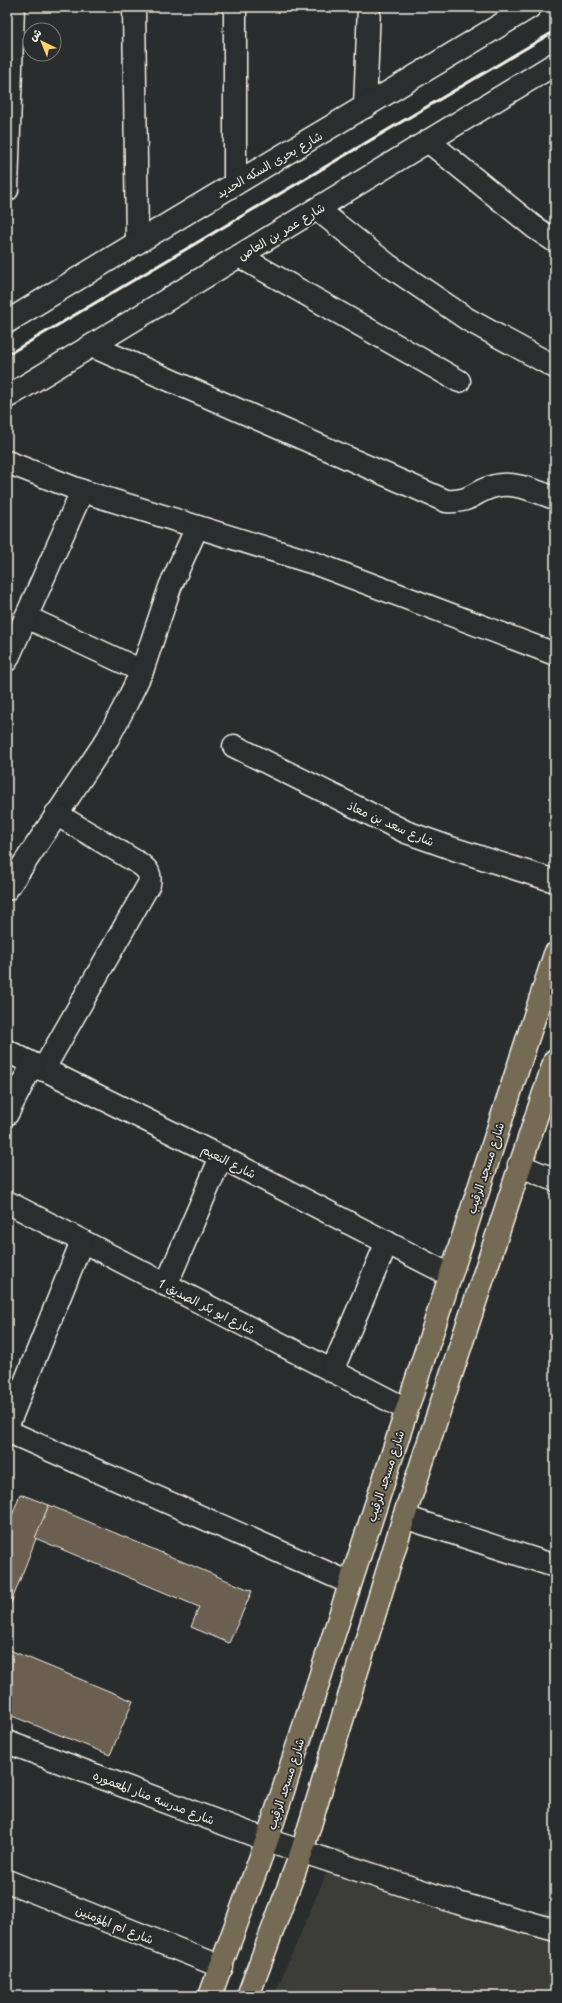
<svg xmlns="http://www.w3.org/2000/svg" width="562" height="2003" viewBox="0 0 562 2003" font-family="'Playpen Sans','Playpen Sans Arabic',sans-serif">
  <style>
    .built { fill: #3d3c38 }
    .building { fill: #6a5e51; stroke: #f4f1e8 }
    .lines { fill: none; stroke-linecap: round; stroke-linejoin: round }
    .minor-casing { stroke: #f4f1e8; stroke-width: 25 }
    .major-casing { stroke: #f4f1e8; stroke-width: 25 }
    .minor { stroke: #2a2d2e; stroke-width: 22 }
    .major { stroke: #746b52; stroke-width: 22 }
    .rail { stroke: #f4f1e8; stroke-width: 3 }
    .labels { text-anchor: middle; dominant-baseline: central; stroke-width: 3.5; stroke-linejoin: round; paint-order: stroke }
    .street-label { font-size: 12px; fill: #f4f1e8; stroke: #2a2d2e }
  </style>
  <rect width="100%" height="100%" fill="#2a2d2e"/>
  <filter id="ink" filterUnits="userSpaceOnUse"><feTurbulence type="fractalNoise" baseFrequency=".025" numOctaves="2"/><feDisplacementMap in="SourceGraphic" scale="8" xChannelSelector="R" yChannelSelector="G"/><feConvolveMatrix kernelMatrix="1 2 1 2 8 2 1 2 1" color-interpolation-filters="sRGB"/></filter>
  <g filter="url(#ink)">
    <path class="built" d="M337,1848L536,1916L555,1907V1996H274Z"/>
    <g class="building">
      <path d="M20,1494L49,1505L7,1613V1529Z"/>
      <path d="M49,1505L252,1591L229,1643L191,1627L199,1607L35,1538Z"/>
      <path d="M7,1649L133,1701L110,1755L7,1714Z"/>
    </g>
    <g class="lines">
      <g class="minor-casing">
        <g id="minor">
          <path d="M134,7L137,242"/>
          <path d="M235,7V184"/>
          <path d="M365,107L369,7"/>
          <path d="M428,141L534,227L555,241"/>
          <path d="M7,190L13,7"/>
          <path d="M317,209L388,265L467,319L555,367"/>
          <path d="M239,256L459,381"/>
          <path d="M7,322C180,215 356,113 530,7"/>
          <path d="M92,346L446,501C472,503 473,491 495,486C514,481 537,492 555,498"/>
          <path d="M7,397L555,64"/>
          <path d="M7,462L82,491L314,563L555,654"/>
          <path d="M26,617L142,671"/>
          <path d="M7,660L82,491"/>
          <path d="M234,746L406,832L454,849L555,881"/>
          <path d="M7,889L108,738L127,702L142,671L170,587L197,527"/>
          <path d="M7,1051L221,1157L450,1275"/>
          <path d="M43,1070L149,884C151,874 148,870 140,864L56,814"/>
          <path d="M7,1114L32,1065"/>
          <path d="M519,1165L555,1180"/>
          <path d="M7,1202L406,1409"/>
          <path d="M166,1285L221,1157"/>
          <path d="M332,1371L387,1242"/>
          <path d="M7,1427L82,1241"/>
          <path d="M7,1431L350,1583"/>
          <path d="M404,1517L555,1566"/>
          <path d="M7,1742L267,1840L458,1903L555,1930"/>
          <path d="M7,1881L222,1967"/>
        </g>
      </g>
      <g class="major-casing">
        <g id="major">
          <path d="M210,1996L267,1840L555,954"/>
          <path d="M248,1996L302,1851L404,1517L555,1060"/>
        </g>
      </g>
      <use href="#minor" class="minor"/>
      <use href="#major" class="major"/>
      <path class="rail" d="M7,355L555,31"/>
    </g>
  </g>
  <g class="labels">
    <g class="street-label">
      <text transform="translate(269 164) rotate(-30)">شارع بحرى السكه الحديد</text>
      <text transform="translate(281 231) rotate(-31)">شارع عمر بن العاص</text>
      <text transform="translate(391 823) rotate(24)">شارع سعد بن معاذ</text>
      <text transform="translate(229 1161) rotate(27)">شارع النعيم</text>
      <text transform="translate(485 1168) rotate(-72)">شارع مسجد الرقيب</text>
      <text transform="translate(207 1306) rotate(27)">شارع ابو بكر الصديق 1</text>
      <text transform="translate(385 1476) rotate(-72)">شارع مسجد الرقيب</text>
      <text transform="translate(285 1784) rotate(-72)">شارع مسجد الرقيب</text>
      <text transform="translate(154 1797) rotate(21)">شارع مدرسه منار المعموره</text>
      <text transform="translate(115 1924) rotate(22)">شارع ام المؤمنين</text>
    </g>
  </g>
  <rect width="562" height="2003" fill="none" stroke="#2a2d2e" stroke-width="24"/>
  <rect x="12" y="12" width="538" height="1979" fill="none" stroke="#f4f1e8" stroke-width="1.5" filter="url(#ink)"/>
  <g transform="translate(42 42) rotate(317)"><circle r="19" fill="#2a2d2e" stroke="#7b7b78"/>
  <path d="M0-3L7 15L0 10L-7 15Z" fill="#ffd166"/>
  <text y="-6" font-size="11" font-weight="bold" text-anchor="middle" fill="#f4f1e8">ش</text>
  </g>
</svg>
